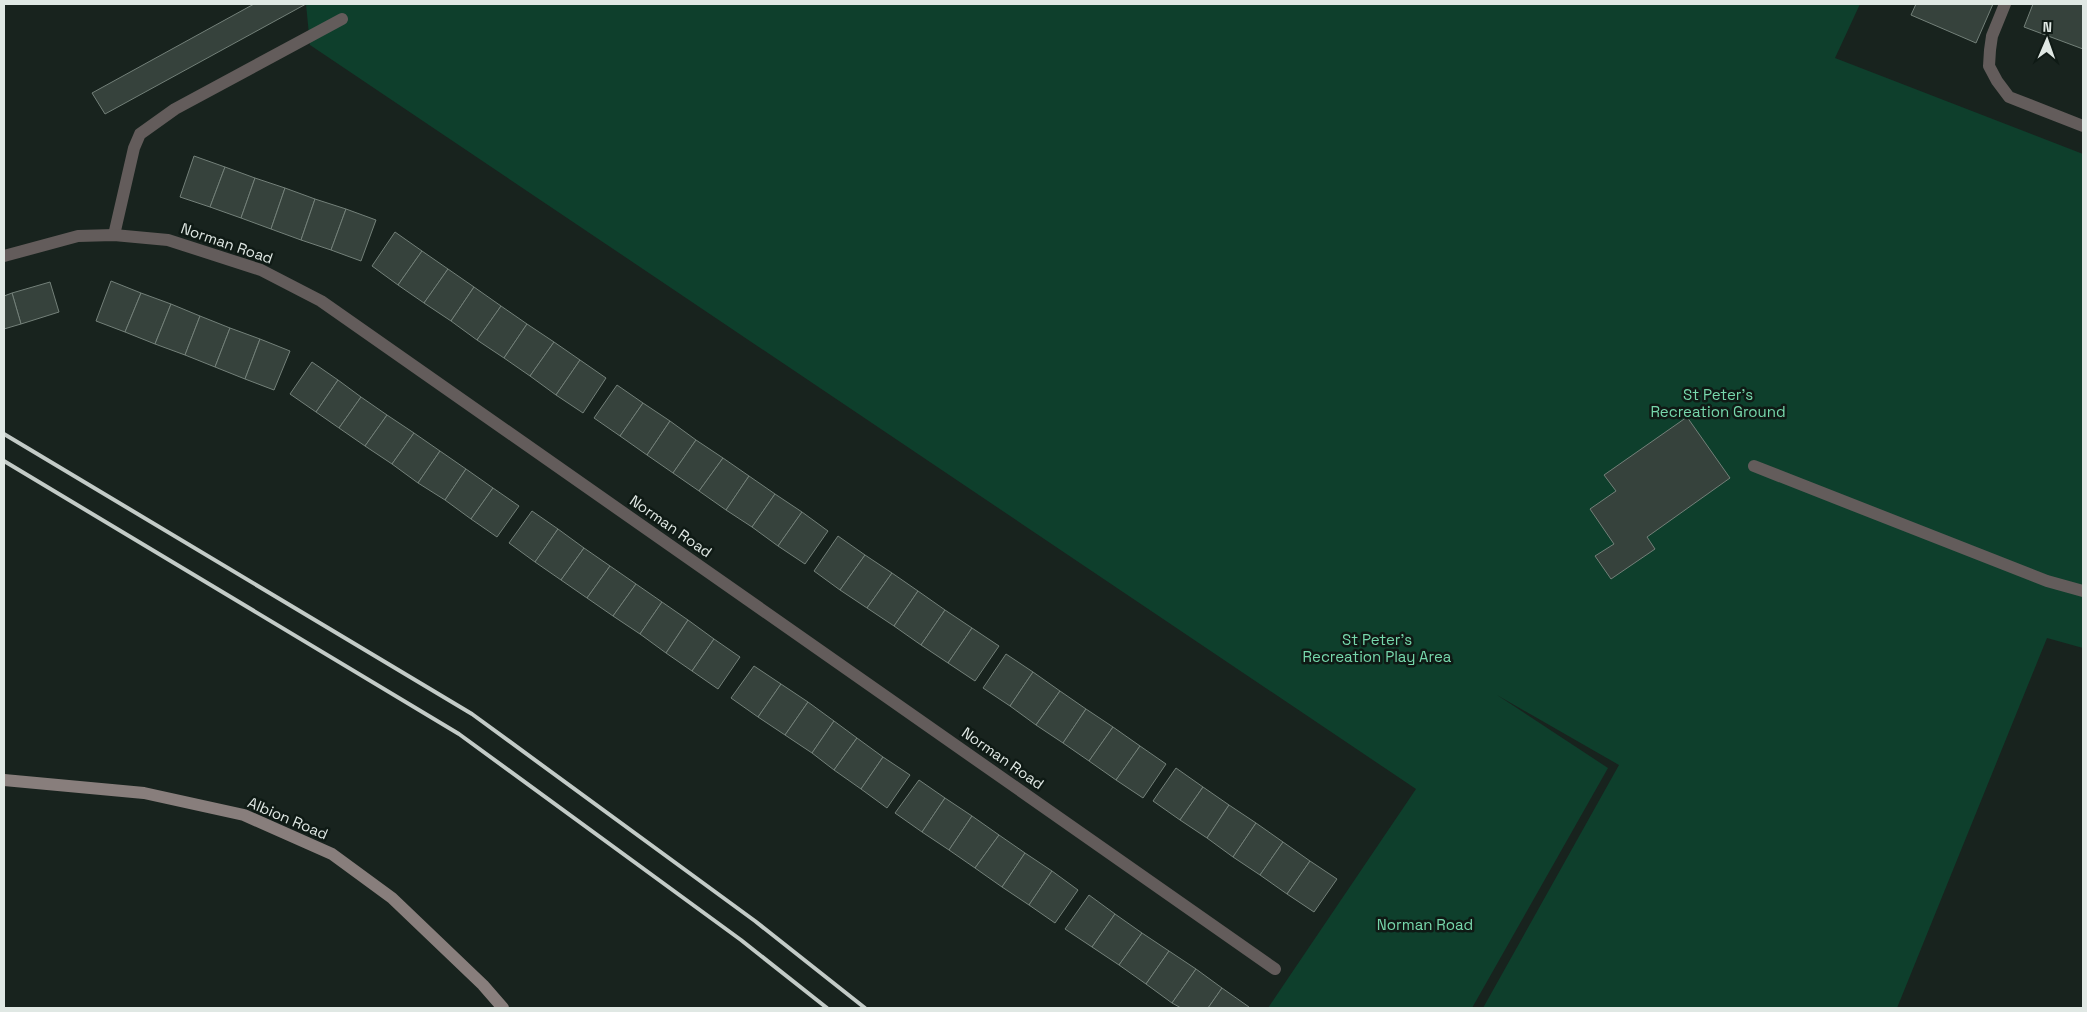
<svg xmlns="http://www.w3.org/2000/svg" width="2087" height="1012" font-family="'Space Grotesk',sans-serif">
  <style>
    .green { fill: #0e3f2c }
    .building { fill: #36423c; stroke: #738079 }
    .lines { fill: none; stroke-linecap: round; stroke-linejoin: round }
    .service { stroke: #635c5b; stroke-width: 12 }
    .minor { stroke: #635c5b; stroke-width: 12 }
    .secondary { stroke: #887e7c; stroke-width: 12 }
    .rail { stroke: #c3cbc7; stroke-width: 4 }
    .labels { text-anchor: middle; dominant-baseline: central; stroke-width: 5; stroke-linejoin: round; paint-order: stroke }
    .street-label { font-size: 15px; fill: #e0e8e4; stroke: #0f1a15 }
    .park-label { font-size: 15px; fill: #77d8ac; stroke: #0f1a15 }
  </style>
  <rect width="100%" height="100%" fill="#18231e"/>
  <path class="green" d="M 306,4 L 1860,4 L 1835,58 L 2083,154 L 2083,648 L 2047,638 L 1897,1008 L 1483,1008 L 1619,765 L 1497,695 L 1608,768 L 1472,1008 L 1268,1008 L 1416,789 L 310,45 Z"/>
  <g class="building">
    <path d="M 254,4 L 306,4 L 105,114 L 92,93 Z"/>
    <path d="M 1916,4 L 1993,4 L 1976,43 L 1911,15 Z"/>
    <path d="M 2033,4 L 2083,4 L 2083,49 L 2024,27 Z"/>
    <path d="M 194,156 L 225,167 L 210,207 L 180,197 Z"/>
    <path d="M 225,167 L 255,178 L 241,218 L 210,207 Z"/>
    <path d="M 255,178 L 285,188 L 271,229 L 241,218 Z"/>
    <path d="M 285,188 L 315,199 L 301,240 L 271,229 Z"/>
    <path d="M 315,199 L 346,209 L 331,250 L 301,240 Z"/>
    <path d="M 346,209 L 376,220 L 361,261 L 331,250 Z"/>
    <path d="M 395,232 L 422,251 L 398,285 L 372,266 Z"/>
    <path d="M 422,251 L 448,269 L 424,303 L 398,285 Z"/>
    <path d="M 448,269 L 474,287 L 451,321 L 424,303 Z"/>
    <path d="M 111,281 L 141,293 L 125,332 L 96,321 Z"/>
    <path d="M 50,282 L 59,312 L 21,324 L 12,293 Z"/>
    <path d="M 474,287 L 501,306 L 477,340 L 451,321 Z"/>
    <path d="M 12,293 L 21,324 L 4,329 L 4,296 Z"/>
    <path d="M 141,293 L 171,304 L 155,344 L 125,332 Z"/>
    <path d="M 171,304 L 200,316 L 185,355 L 155,344 Z"/>
    <path d="M 501,306 L 527,324 L 504,358 L 477,340 Z"/>
    <path d="M 200,316 L 230,328 L 215,367 L 185,355 Z"/>
    <path d="M 527,324 L 554,342 L 530,376 L 504,358 Z"/>
    <path d="M 230,328 L 260,339 L 245,379 L 215,367 Z"/>
    <path d="M 260,339 L 290,351 L 274,390 L 245,379 Z"/>
    <path d="M 554,342 L 580,360 L 556,395 L 530,376 Z"/>
    <path d="M 580,360 L 606,378 L 583,413 L 556,395 Z"/>
    <path d="M 312,362 L 338,380 L 316,412 L 290,394 Z"/>
    <path d="M 338,380 L 361,397 L 339,428 L 316,412 Z"/>
    <path d="M 617,385 L 643,403 L 620,436 L 594,418 Z"/>
    <path d="M 361,397 L 387,415 L 365,446 L 339,428 Z"/>
    <path d="M 643,403 L 670,421 L 647,455 L 620,436 Z"/>
    <path d="M 387,415 L 414,433 L 392,464 L 365,446 Z"/>
    <path d="M 1687,417 L 1730,478 L 1647,537 L 1655,549 L 1611,579 L 1595,556 L 1614,544 L 1590,509 L 1616,491 L 1604,475 Z"/>
    <path d="M 670,421 L 696,440 L 673,473 L 647,455 Z"/>
    <path d="M 414,433 L 440,451 L 418,483 L 392,464 Z"/>
    <path d="M 696,440 L 723,458 L 699,491 L 673,473 Z"/>
    <path d="M 440,451 L 466,469 L 445,500 L 418,483 Z"/>
    <path d="M 723,458 L 749,476 L 726,510 L 699,491 Z"/>
    <path d="M 466,469 L 493,488 L 471,519 L 445,500 Z"/>
    <path d="M 749,476 L 775,494 L 752,527 L 726,510 Z"/>
    <path d="M 493,488 L 519,506 L 497,537 L 471,519 Z"/>
    <path d="M 775,494 L 802,512 L 778,546 L 752,527 Z"/>
    <path d="M 532,511 L 558,529 L 535,562 L 509,543 Z"/>
    <path d="M 802,512 L 828,531 L 805,564 L 778,546 Z"/>
    <path d="M 558,529 L 584,548 L 561,580 L 535,562 Z"/>
    <path d="M 838,536 L 865,555 L 840,590 L 814,571 Z"/>
    <path d="M 584,548 L 610,566 L 587,598 L 561,580 Z"/>
    <path d="M 865,555 L 892,573 L 867,608 L 840,590 Z"/>
    <path d="M 610,566 L 636,584 L 613,616 L 587,598 Z"/>
    <path d="M 892,573 L 918,591 L 894,626 L 867,608 Z"/>
    <path d="M 636,584 L 662,602 L 640,634 L 613,616 Z"/>
    <path d="M 918,591 L 945,610 L 921,645 L 894,626 Z"/>
    <path d="M 662,602 L 688,620 L 666,653 L 640,634 Z"/>
    <path d="M 945,610 L 972,628 L 948,663 L 921,645 Z"/>
    <path d="M 688,620 L 714,639 L 692,671 L 666,653 Z"/>
    <path d="M 972,628 L 999,646 L 975,681 L 948,663 Z"/>
    <path d="M 714,639 L 740,657 L 718,689 L 692,671 Z"/>
    <path d="M 1006,654 L 1033,672 L 1010,706 L 983,688 Z"/>
    <path d="M 754,666 L 781,684 L 758,717 L 731,698 Z"/>
    <path d="M 1033,672 L 1060,691 L 1036,725 L 1010,706 Z"/>
    <path d="M 781,684 L 808,702 L 785,735 L 758,717 Z"/>
    <path d="M 1060,691 L 1086,709 L 1063,743 L 1036,725 Z"/>
    <path d="M 808,702 L 834,721 L 812,753 L 785,735 Z"/>
    <path d="M 1086,709 L 1113,727 L 1089,761 L 1063,743 Z"/>
    <path d="M 834,721 L 857,738 L 834,770 L 812,753 Z"/>
    <path d="M 1113,727 L 1140,746 L 1116,780 L 1089,761 Z"/>
    <path d="M 857,738 L 883,757 L 861,789 L 834,770 Z"/>
    <path d="M 1140,746 L 1166,764 L 1143,798 L 1116,780 Z"/>
    <path d="M 883,757 L 910,775 L 887,808 L 861,789 Z"/>
    <path d="M 1176,768 L 1203,787 L 1180,820 L 1153,801 Z"/>
    <path d="M 919,780 L 945,798 L 922,832 L 895,813 Z"/>
    <path d="M 1203,787 L 1229,805 L 1207,838 L 1180,820 Z"/>
    <path d="M 945,798 L 972,816 L 949,850 L 922,832 Z"/>
    <path d="M 1229,805 L 1256,823 L 1233,857 L 1207,838 Z"/>
    <path d="M 972,816 L 999,835 L 975,868 L 949,850 Z"/>
    <path d="M 1256,823 L 1283,842 L 1260,875 L 1233,857 Z"/>
    <path d="M 999,835 L 1025,853 L 1002,887 L 975,868 Z"/>
    <path d="M 1283,842 L 1310,861 L 1287,894 L 1260,875 Z"/>
    <path d="M 1025,853 L 1052,871 L 1029,905 L 1002,887 Z"/>
    <path d="M 1310,861 L 1337,879 L 1314,912 L 1287,894 Z"/>
    <path d="M 1052,871 L 1078,890 L 1055,923 L 1029,905 Z"/>
    <path d="M 1089,895 L 1115,914 L 1092,947 L 1065,929 Z"/>
    <path d="M 1115,914 L 1142,933 L 1119,965 L 1092,947 Z"/>
    <path d="M 1142,933 L 1169,951 L 1146,984 L 1119,965 Z"/>
    <path d="M 1169,951 L 1196,969 L 1172,1003 L 1146,984 Z"/>
    <path d="M 1196,969 L 1222,988 L 1208,1008 L 1181,1008 L 1172,1003 Z"/>
    <path d="M 1222,988 L 1249,1007 L 1248,1008 L 1208,1008 Z"/>
  </g>
  <g class="lines">
    <g class="service">
      <path d="M 114,235 L 134,148 L 140,134 L 175,109 L 342,19"/>
      <path d="M 1754,466 L 2047,581 L 2083,591"/>
    </g>
    <g class="minor">
      <path d="M 2005,4 L 1992,36 L 1990,50 L 1989,66 L 1997,81 L 2009,97 L 2083,126"/>
      <path d="M 4,256 L 78,236 L 114,235 L 168,240 L 261,270 L 321,301 L 1275,969"/>
    </g>
    <path class="secondary" d="M 4,780 L 144,793 L 244,815 L 332,854 L 392,898 L 483,985 L 503,1008"/>
    <g class="rail">
      <path d="M 4,434 L 472,714 L 755,921 L 865,1008"/>
      <path d="M 4,461 L 459,734 L 741,940 L 827,1008"/>
    </g>
  </g>
  <g class="labels">
    <g class="street-label">
      <text transform="translate(227 243) rotate(19)">Norman Road</text>
      <text transform="translate(671 526) rotate(35)">Norman Road</text>
      <text transform="translate(1003 758) rotate(35)">Norman Road</text>
      <text transform="translate(288 818) rotate(23)">Albion Road</text>
    </g>
    <g class="park-label">
      <text x="1718" y="394">St Peter's<tspan x="1718" dy="17">Recreation Ground</tspan></text>
      <text x="1377" y="639">St Peter's<tspan x="1377" dy="17">Recreation Play Area</tspan></text>
      <text x="1425" y="924">Norman Road</text>
    </g>
  </g>
  <rect width="2087" height="1012" fill="none" stroke="#e0e8e4" stroke-width="10"/>
  <g transform="translate(2047 40) rotate(2)" stroke="#0f1a15" stroke-width="4" paint-order="stroke">
  <path d="M0-4L9 19L0 12L-9 19Z" fill="#e0e8e4"/>
  <text y="-8" font-size="14" font-weight="bold" text-anchor="middle" fill="#e0e8e4">N</text>
  </g>
</svg>
